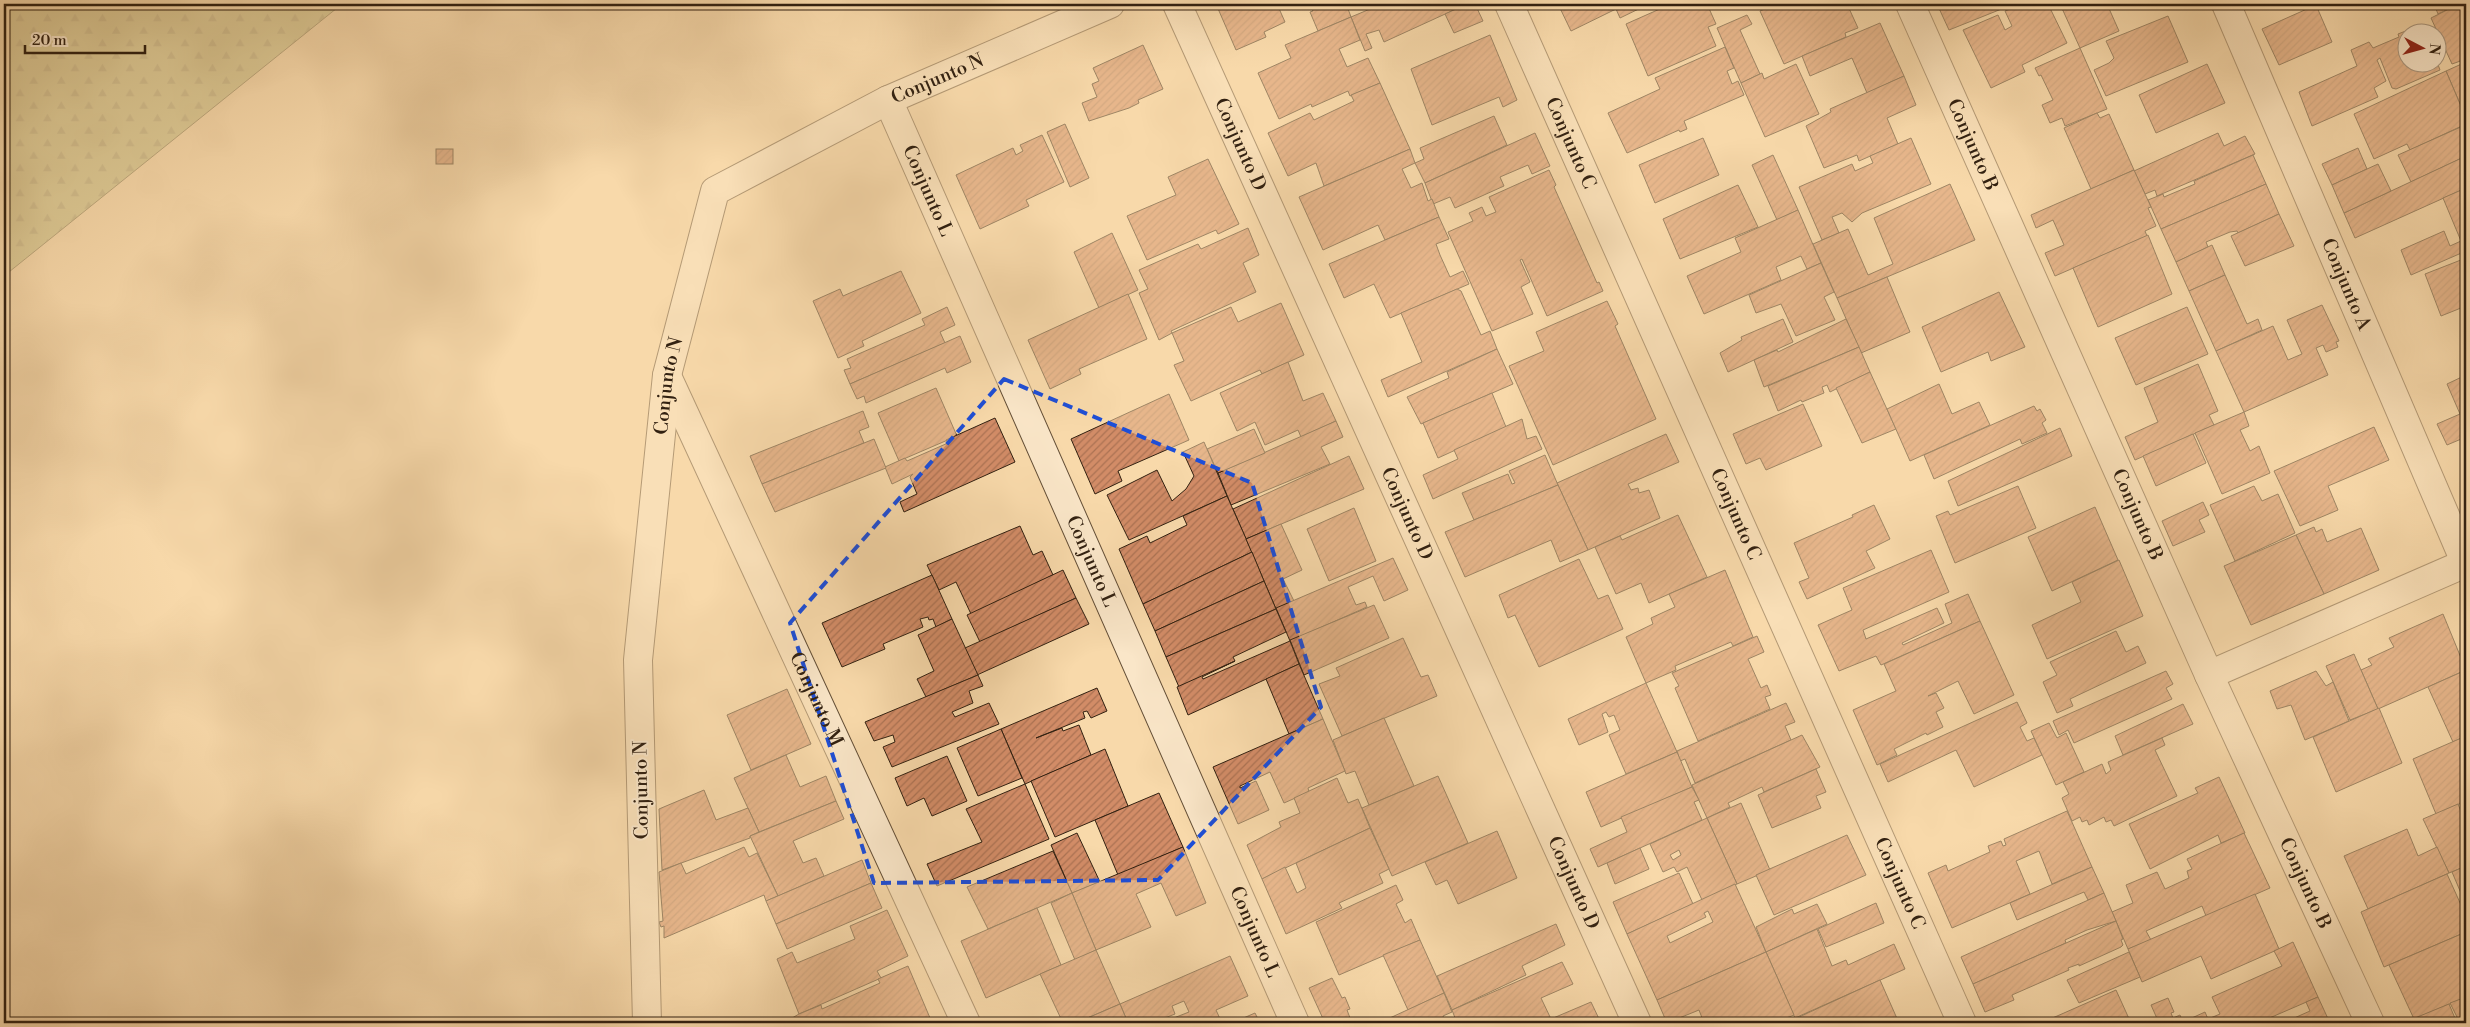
<svg xmlns="http://www.w3.org/2000/svg" width="2470" height="1027" font-family="'Libre Bodoni',serif">
  <style>
    .forest { fill: url(#forest-firs); stroke: #7a704a }
    .building { fill: url(#building-hatch); stroke: #322111; fill-rule: evenodd }
    .lines { fill: none; stroke-linecap: round; stroke-linejoin: round }
    .street-casing { stroke: #644f37; stroke-width: 30 }
    .street { stroke: #fae6c8; stroke-width: 28 }
    .marked { fill: none; stroke: #1d4ed8; stroke-width: 4; stroke-dasharray: 10 6; stroke-linejoin: round }
    .labels { text-anchor: middle; dominant-baseline: central; stroke-width: 4; stroke-linejoin: round; paint-order: stroke }
    .street-label { font-size: 19px; fill: #322111; stroke: #fae6c8 }
  </style>
  <defs>
    <pattern id="forest-firs" width="22" height="20" patternUnits="userSpaceOnUse" patternTransform="scale(1.25)"><rect width="22" height="20" fill="#c3be84"/><path d="M5 1l3.5 6h-7zM16 11l3.5 6h-7z" fill="#a8a371"/></pattern>
    <pattern id="building-hatch" width="6" height="6" patternUnits="userSpaceOnUse" patternTransform="scale(1.25)"><rect width="6" height="6" fill="#d28c67"/><path d="M-1 1l2-2M0 6l6-6M5 7l2-2" fill="none" stroke="#ab7253"/></pattern>
  </defs>
  <rect width="100%" height="100%" fill="#f8d9aa"/>
  <filter id="stains"><feTurbulence type="fractalNoise" baseFrequency=".004" numOctaves="4"/><feColorMatrix values="0 0 0 0 .2 0 0 0 0 .09 0 0 0 0 .02 0 0 0 .5 -.17"/></filter>
  <radialGradient id="worn" r=".72"><stop offset=".6" stop-color="#630" stop-opacity="0"/><stop offset="1" stop-color="#630" stop-opacity=".3"/></radialGradient>
  <path class="forest" d="M 4,4 L 342,4 L 4,276 Z"/>
  <g class="building">
    <path d="M 1216,4 L 1277,4 L 1285,22 L 1264,32 L 1266,37 L 1236,50 Z"/>
    <path d="M 1310,4 L 1353,4 L 1347,6 L 1351,17 L 1318,31 L 1310,12 L 1313,11 Z"/>
    <path d="M 1382,4 L 1467,4 L 1384,42 L 1379,30 L 1366,34 L 1372,48 L 1365,51 L 1351,17 Z"/>
    <path d="M 1467,4 L 1475,4 L 1483,21 L 1454,33 L 1445,14 Z"/>
    <path d="M 1558,4 L 1649,4 L 1620,18 L 1616,9 L 1571,31 Z"/>
    <path d="M 1671,4 L 1707,4 L 1716,24 L 1708,27 L 1716,46 L 1648,76 L 1626,24 Z"/>
    <path d="M 1777,4 L 1847,4 L 1858,28 L 1845,33 L 1846,37 L 1784,64 L 1760,11 Z"/>
    <path d="M 1937,4 L 2014,4 L 1949,30 Z"/>
    <path d="M 2023,4 L 2048,4 L 2067,43 L 2022,65 L 2025,72 L 1991,88 L 1963,30 L 1998,15 L 2005,30 L 2012,26 L 2005,11 Z"/>
    <path d="M 2060,4 L 2107,4 L 2119,31 L 2080,48 Z"/>
    <path d="M 2434,4 L 2459,4 L 2438,14 Z"/>
    <path d="M 2459,4 L 2466,4 L 2466,59 L 2452,64 L 2431,18 Z"/>
    <path d="M 2316,5 L 2332,42 L 2279,65 L 2262,29 Z"/>
    <path d="M 1747,15 L 1752,24 L 1740,30 L 1760,74 L 1741,83 L 1717,28 Z"/>
    <path d="M 2168,16 L 2188,62 L 2106,96 L 2094,70 L 2109,63 L 2114,58 L 2106,41 Z"/>
    <path d="M 1351,17 L 1360,40 L 1339,49 L 1347,67 L 1368,58 L 1380,83 L 1350,96 L 1348,91 L 1312,107 L 1311,104 L 1279,119 L 1258,73 L 1291,58 L 1285,45 Z"/>
    <path d="M 1880,23 L 1904,76 L 1867,93 L 1852,58 L 1810,76 L 1802,56 Z"/>
    <path d="M 2421,25 L 2424,32 L 2408,32 L 2408,62 L 2437,62 L 2440,70 L 2396,89 L 2392,88 L 2380,58 L 2377,60 L 2386,81 L 2374,88 L 2378,97 L 2312,126 L 2299,92 L 2357,66 L 2351,50 L 2369,42 L 2373,48 L 2399,37 L 2398,34 Z"/>
    <path d="M 1490,35 L 1517,100 L 1503,107 L 1499,97 L 1432,125 L 1411,69 Z"/>
    <path d="M 1143,45 L 1163,89 L 1138,100 L 1139,103 L 1129,108 L 1089,121 L 1082,103 L 1097,97 L 1092,84 L 1099,81 L 1093,68 Z"/>
    <path d="M 1725,47 L 1734,68 L 1727,71 L 1732,84 L 1738,81 L 1744,95 L 1684,121 L 1687,129 L 1680,132 L 1679,130 L 1627,153 L 1608,113 L 1660,89 L 1655,78 Z"/>
    <path d="M 2080,48 L 2107,109 L 2065,126 L 2062,118 L 2050,123 L 2042,105 L 2053,100 L 2041,75 L 2039,76 L 2035,68 Z"/>
    <path d="M 2466,62 L 2466,118 L 2446,71 Z"/>
    <path d="M 1796,64 L 1819,114 L 1765,137 L 1741,83 L 1762,73 L 1764,79 Z"/>
    <path d="M 2207,64 L 2225,103 L 2156,133 L 2139,95 Z"/>
    <path d="M 2446,71 L 2466,118 L 2466,124 L 2410,150 L 2407,144 L 2374,159 L 2354,114 Z"/>
    <path d="M 1904,76 L 1916,105 L 1887,118 L 1898,144 L 1859,161 L 1857,155 L 1824,168 L 1806,126 L 1831,112 L 1830,109 Z"/>
    <path d="M 1380,83 L 1410,149 L 1324,186 L 1316,163 L 1288,176 L 1268,133 L 1310,113 L 1314,120 L 1354,101 L 1351,95 Z"/>
    <path d="M 2097,113 L 2100,118 L 2109,114 L 2134,170 L 2091,189 L 2064,128 Z"/>
    <path d="M 1494,116 L 1507,145 L 1425,183 L 1415,163 L 1424,159 L 1420,148 Z"/>
    <path d="M 1065,124 L 1089,178 L 1070,187 L 1047,132 Z"/>
    <path d="M 2463,126 L 2466,132 L 2466,156 L 2411,182 L 2398,155 Z"/>
    <path d="M 1535,133 L 1550,166 L 1532,174 L 1528,165 L 1500,177 L 1504,186 L 1455,208 L 1450,197 L 1433,204 L 1425,183 Z"/>
    <path d="M 2218,133 L 2224,146 L 2245,136 L 2255,154 L 2157,196 L 2155,190 L 2145,194 L 2134,171 Z"/>
    <path d="M 1042,135 L 1064,182 L 1026,200 L 1029,206 L 980,229 L 956,175 L 1013,148 L 1016,155 L 1023,151 L 1020,145 Z"/>
    <path d="M 1703,138 L 1719,175 L 1655,203 L 1639,165 Z"/>
    <path d="M 1911,138 L 1931,184 L 1862,213 L 1852,222 L 1842,213 L 1832,217 L 1839,233 L 1822,240 L 1799,187 L 1852,164 L 1855,171 L 1873,163 L 1870,156 Z"/>
    <path d="M 2358,148 L 2367,169 L 2332,185 L 2322,164 Z"/>
    <rect x="436" y="149" width="17" height="15"/>
    <path d="M 1410,149 L 1415,163 L 1402,169 L 1411,188 L 1422,183 L 1428,201 L 1432,199 L 1439,217 L 1385,240 L 1378,225 L 1323,250 L 1299,197 Z"/>
    <path d="M 1773,155 L 1798,210 L 1777,220 L 1752,165 Z"/>
    <path d="M 2253,155 L 2266,184 L 2161,229 L 2148,200 L 2163,194 L 2164,197 L 2195,184 L 2194,181 Z"/>
    <path d="M 2466,156 L 2466,188 L 2355,238 L 2344,213 Z"/>
    <path d="M 1208,159 L 1239,224 L 1218,234 L 1216,230 L 1147,260 L 1127,216 L 1176,195 L 1168,177 Z"/>
    <path d="M 2378,164 L 2391,191 L 2344,213 L 2332,185 Z"/>
    <path d="M 1549,170 L 1556,185 L 1554,187 L 1597,283 L 1599,282 L 1603,291 L 1547,316 L 1522,259 L 1520,260 L 1530,282 L 1521,287 L 1533,314 L 1492,331 L 1448,232 L 1473,221 L 1469,213 L 1482,207 L 1486,216 L 1496,212 L 1489,197 Z"/>
    <path d="M 2134,170 L 2151,207 L 2148,208 L 2156,226 L 2145,231 L 2147,236 L 2055,276 L 2045,253 L 2064,245 L 2053,220 L 2036,228 L 2031,215 Z"/>
    <path d="M 1950,184 L 1975,240 L 1837,298 L 1813,244 L 1848,229 L 1868,275 L 1893,264 L 1874,218 Z"/>
    <path d="M 2266,184 L 2279,214 L 2238,233 L 2237,231 L 2230,232 L 2206,242 L 2208,247 L 2176,262 L 2161,229 Z"/>
    <path d="M 1738,185 L 1758,227 L 1680,259 L 1663,219 Z"/>
    <path d="M 2466,188 L 2466,251 L 2411,275 L 2401,250 L 2444,231 L 2450,246 L 2461,241 L 2443,198 Z"/>
    <path d="M 1798,210 L 1821,263 L 1807,269 L 1801,256 L 1776,267 L 1781,280 L 1704,314 L 1687,276 L 1741,252 L 1735,238 Z"/>
    <path d="M 2279,214 L 2294,246 L 2245,266 L 2231,236 Z"/>
    <path d="M 1439,217 L 1449,239 L 1436,244 L 1440,255 L 1450,277 L 1463,271 L 1469,284 L 1390,318 L 1374,284 L 1344,298 L 1329,264 Z"/>
    <path d="M 1248,228 L 1259,255 L 1243,263 L 1256,292 L 1171,331 L 1172,333 L 1159,340 L 1139,293 L 1148,289 L 1139,270 L 1198,244 L 1201,249 Z"/>
    <path d="M 1112,233 L 1138,290 L 1099,308 L 1074,252 Z"/>
    <path d="M 2148,235 L 2172,294 L 2098,327 L 2073,268 Z"/>
    <path d="M 2212,245 L 2225,275 L 2189,291 L 2176,262 Z"/>
    <path d="M 2466,258 L 2466,306 L 2441,316 L 2425,274 Z"/>
    <path d="M 1821,263 L 1834,292 L 1824,297 L 1835,320 L 1796,336 L 1781,304 L 1756,313 L 1749,295 Z"/>
    <path d="M 901,271 L 921,313 L 862,341 L 864,346 L 838,358 L 813,301 L 840,289 L 843,296 Z"/>
    <path d="M 2225,275 L 2247,324 L 2258,319 L 2262,330 L 2216,351 L 2189,291 Z"/>
    <path d="M 1887,277 L 1910,332 L 1861,353 L 1837,298 Z"/>
    <path d="M 1457,289 L 1461,291 L 1481,335 L 1490,331 L 1497,349 L 1388,397 L 1381,380 L 1422,362 L 1401,313 Z"/>
    <path d="M 1999,292 L 2025,347 L 1991,361 L 1988,352 L 1941,372 L 1922,327 Z"/>
    <path d="M 1128,294 L 1147,339 L 1079,369 L 1081,374 L 1050,389 L 1028,340 Z"/>
    <path d="M 1607,301 L 1618,324 L 1615,326 L 1656,419 L 1553,465 L 1509,366 L 1544,351 L 1536,332 Z"/>
    <path d="M 1281,303 L 1304,355 L 1262,374 L 1260,370 L 1191,401 L 1174,365 L 1184,361 L 1172,333 L 1231,307 L 1238,322 Z"/>
    <path d="M 2322,305 L 2339,341 L 2336,342 L 2338,347 L 2326,352 L 2323,345 L 2316,348 L 2328,375 L 2244,412 L 2216,351 L 2273,326 L 2288,360 L 2302,354 L 2287,320 Z"/>
    <path d="M 947,307 L 955,325 L 940,332 L 945,343 L 850,384 L 844,370 L 851,368 L 847,359 L 925,325 L 922,319 Z"/>
    <path d="M 2187,307 L 2208,354 L 2136,385 L 2115,338 Z"/>
    <path d="M 1783,319 L 1793,342 L 1728,372 L 1720,353 L 1742,340 L 1741,337 Z"/>
    <path d="M 1846,319 L 1859,347 L 1764,387 L 1754,360 L 1777,350 L 1778,352 Z"/>
    <path d="M 960,336 L 971,362 L 947,373 L 945,368 L 866,403 L 864,396 L 857,399 L 850,384 Z"/>
    <path d="M 1859,347 L 1870,372 L 1830,392 L 1827,385 L 1822,387 L 1824,393 L 1802,402 L 1801,400 L 1778,411 L 1768,386 Z"/>
    <path d="M 1497,349 L 1513,384 L 1421,424 L 1407,397 L 1449,378 L 1447,372 Z"/>
    <path d="M 1288,362 L 1303,401 L 1323,393 L 1336,421 L 1301,437 L 1298,430 L 1265,445 L 1255,422 L 1237,431 L 1220,393 Z"/>
    <path d="M 2198,364 L 2218,411 L 2209,415 L 2214,425 L 2135,460 L 2125,437 L 2158,422 L 2144,388 Z"/>
    <path d="M 1870,372 L 1896,429 L 1862,443 L 1836,388 Z"/>
    <path d="M 2466,375 L 2466,437 L 2447,445 L 2437,424 L 2460,414 L 2447,384 Z"/>
    <path d="M 1939,384 L 1952,414 L 1979,402 L 1990,425 L 1910,461 L 1887,409 Z"/>
    <path d="M 936,388 L 957,436 L 899,461 L 878,413 Z"/>
    <path d="M 1492,393 L 1506,427 L 1438,458 L 1423,423 Z"/>
    <path d="M 1169,394 L 1189,440 L 1118,471 L 1122,481 L 1095,494 L 1071,439 Z"/>
    <path d="M 1803,404 L 1822,446 L 1766,470 L 1760,458 L 1746,464 L 1733,434 Z"/>
    <path d="M 2034,406 L 2037,411 L 2040,409 L 2046,420 L 2042,423 L 2047,433 L 2022,444 L 2020,439 L 1934,479 L 1924,455 Z"/>
    <path d="M 863,411 L 869,427 L 859,431 L 864,443 L 762,484 L 750,456 Z"/>
    <path d="M 2244,412 L 2249,426 L 2240,430 L 2250,451 L 2259,446 L 2270,473 L 2222,494 L 2195,433 Z"/>
    <path d="M 995,418 L 1015,462 L 904,512 L 900,502 L 917,494 L 910,477 L 913,474 L 892,484 L 885,467 L 905,458 L 907,461 L 948,443 L 946,440 Z"/>
    <path d="M 1522,419 L 1527,439 L 1536,436 L 1542,449 L 1433,499 L 1423,475 L 1458,459 L 1454,450 Z"/>
    <path d="M 1336,421 L 1343,437 L 1321,447 L 1330,464 L 1231,505 L 1218,473 Z"/>
    <path d="M 2374,427 L 2389,460 L 2328,486 L 2338,510 L 2300,526 L 2274,471 Z"/>
    <path d="M 2060,428 L 2072,456 L 1958,506 L 1948,481 Z"/>
    <path d="M 1254,429 L 1265,453 L 1218,473 L 1207,449 Z"/>
    <path d="M 1666,434 L 1679,462 L 1628,484 L 1631,490 L 1638,488 L 1639,493 L 1649,490 L 1660,518 L 1588,550 L 1557,483 Z"/>
    <path d="M 2193,434 L 2206,463 L 2156,486 L 2143,456 Z"/>
    <path d="M 874,439 L 886,468 L 775,512 L 762,484 Z"/>
    <path d="M 1204,442 L 1227,496 L 1129,540 L 1107,495 L 1157,470 L 1172,501 L 1186,489 L 1194,476 L 1183,452 Z"/>
    <path d="M 1545,455 L 1558,485 L 1474,520 L 1462,493 L 1508,474 L 1512,484 L 1515,483 L 1509,471 Z"/>
    <path d="M 1349,456 L 1364,489 L 1246,539 L 1233,509 Z"/>
    <path d="M 1558,485 L 1588,550 L 1560,562 L 1551,540 L 1465,577 L 1445,532 Z"/>
    <path d="M 2018,486 L 2036,528 L 1955,563 L 1936,516 L 1948,511 L 1950,515 Z"/>
    <path d="M 2254,486 L 2262,501 L 2278,494 L 2295,533 L 2235,561 L 2210,505 Z"/>
    <path d="M 1227,496 L 1252,552 L 1143,604 L 1119,549 L 1147,536 L 1150,543 L 1187,525 L 1183,516 Z"/>
    <path d="M 2203,502 L 2209,515 L 2199,520 L 2205,532 L 2173,546 L 2162,521 Z"/>
    <path d="M 1874,505 L 1890,539 L 1866,551 L 1875,568 L 1807,599 L 1799,582 L 1809,578 L 1794,543 L 1853,517 L 1852,515 Z"/>
    <path d="M 2095,507 L 2118,560 L 2052,591 L 2028,537 Z"/>
    <path d="M 1354,508 L 1376,561 L 1329,581 L 1307,529 Z"/>
    <path d="M 1678,515 L 1707,577 L 1649,603 L 1641,583 L 1616,594 L 1595,547 L 1620,536 L 1622,540 Z"/>
    <path d="M 1281,524 L 1302,570 L 1283,579 L 1294,601 L 1276,609 L 1246,539 Z"/>
    <path d="M 1020,526 L 1033,555 L 1042,551 L 1053,575 L 971,614 L 956,582 L 939,590 L 927,565 Z"/>
    <path d="M 2314,527 L 2316,532 L 2322,529 L 2327,542 L 2361,528 L 2379,570 L 2324,594 L 2296,535 Z"/>
    <path d="M 2296,535 L 2324,594 L 2251,625 L 2224,566 Z"/>
    <path d="M 1931,550 L 1949,592 L 1863,630 L 1866,639 L 1937,608 L 1944,623 L 1902,643 L 1903,645 L 1952,623 L 1945,604 L 1968,594 L 1980,621 L 1881,665 L 1876,656 L 1839,671 L 1818,625 L 1852,610 L 1843,588 Z"/>
    <path d="M 1252,552 L 1264,581 L 1155,631 L 1143,604 Z"/>
    <path d="M 1393,558 L 1408,590 L 1384,601 L 1373,576 L 1348,587 L 1356,605 L 1365,602 L 1367,607 L 1290,641 L 1276,608 Z"/>
    <path d="M 1579,559 L 1598,599 L 1608,595 L 1623,629 L 1539,667 L 1515,615 L 1508,618 L 1499,595 Z"/>
    <path d="M 2119,560 L 2143,616 L 2047,659 L 2032,625 L 2081,602 L 2072,582 Z"/>
    <path d="M 1063,570 L 1076,598 L 980,642 L 967,615 Z"/>
    <path d="M 1725,570 L 1753,637 L 1733,646 L 1731,642 L 1675,666 L 1676,670 L 1646,683 L 1626,637 L 1653,624 L 1651,618 L 1675,607 L 1669,594 Z"/>
    <path d="M 932,575 L 952,619 L 936,627 L 933,619 L 929,620 L 928,617 L 920,619 L 923,627 L 883,644 L 885,649 L 842,667 L 822,623 Z"/>
    <path d="M 1264,581 L 1276,609 L 1166,657 L 1155,631 Z"/>
    <path d="M 1076,598 L 1089,624 L 977,675 L 965,648 Z"/>
    <path d="M 1374,605 L 1389,638 L 1304,675 L 1290,640 Z"/>
    <path d="M 1276,609 L 1286,632 L 1233,657 L 1235,661 L 1179,687 L 1166,657 Z"/>
    <path d="M 2443,614 L 2466,670 L 2378,709 L 2361,670 L 2372,665 L 2368,659 L 2394,647 L 2389,638 Z"/>
    <path d="M 952,619 L 978,675 L 926,697 L 917,679 L 934,671 L 918,635 Z"/>
    <path d="M 1980,621 L 2014,695 L 1974,714 L 1958,681 L 1928,696 L 1936,693 L 1944,708 L 1936,712 L 1943,727 L 1927,735 L 1926,733 L 1894,749 L 1897,755 L 1877,765 L 1853,710 L 1896,691 L 1884,664 Z"/>
    <path d="M 2116,631 L 2126,652 L 2138,646 L 2146,663 L 2070,699 L 2073,706 L 2057,713 L 2043,682 L 2057,675 L 2050,662 Z"/>
    <path d="M 1757,636 L 1764,652 L 1748,659 L 1761,688 L 1767,685 L 1771,695 L 1765,697 L 1770,709 L 1698,741 L 1675,688 L 1679,686 L 1672,673 Z"/>
    <path d="M 1403,638 L 1421,677 L 1428,675 L 1437,696 L 1342,736 L 1319,684 L 1340,676 L 1336,668 Z"/>
    <path d="M 1290,641 L 1299,664 L 1188,715 L 1177,687 L 1235,661 L 1202,677 L 1203,679 Z"/>
    <path d="M 2354,654 L 2378,709 L 2350,720 L 2326,666 Z"/>
    <path d="M 1299,664 L 1323,719 L 1289,734 L 1266,679 Z"/>
    <path d="M 2466,670 L 2466,736 L 2453,742 L 2428,687 Z"/>
    <path d="M 2166,671 L 2173,684 L 2166,688 L 2172,699 L 2074,743 L 2068,730 L 2059,735 L 2053,721 Z"/>
    <path d="M 2316,671 L 2326,686 L 2333,682 L 2349,721 L 2305,740 L 2291,705 L 2277,709 L 2270,691 Z"/>
    <path d="M 978,675 L 983,686 L 969,691 L 973,703 L 952,712 L 955,717 L 989,703 L 999,724 L 892,767 L 883,747 L 895,742 L 893,735 L 874,741 L 865,722 Z"/>
    <path d="M 1646,683 L 1677,752 L 1626,774 L 1609,735 L 1620,730 L 1614,715 L 1609,717 L 1606,712 L 1602,714 L 1608,732 L 1579,745 L 1568,719 Z"/>
    <path d="M 1097,688 L 1107,711 L 1091,718 L 1087,711 L 1083,712 L 1085,718 L 1036,738 L 1062,728 L 1063,731 L 1079,725 L 1091,755 L 1025,784 L 1001,729 Z"/>
    <path d="M 787,689 L 811,744 L 751,770 L 727,715 Z"/>
    <path d="M 2017,702 L 2027,723 L 2020,727 L 2027,741 L 2034,738 L 2042,755 L 1974,787 L 1956,750 L 1888,782 L 1880,764 Z"/>
    <path d="M 1786,703 L 1795,722 L 1785,726 L 1791,740 L 1695,783 L 1685,759 L 1680,761 L 1677,751 Z"/>
    <path d="M 2183,704 L 2193,724 L 2123,755 L 2115,736 Z"/>
    <path d="M 2379,708 L 2402,763 L 2336,792 L 2313,737 Z"/>
    <path d="M 1384,718 L 1414,786 L 1369,805 L 1355,771 L 1346,774 L 1333,740 Z"/>
    <path d="M 1323,719 L 1345,771 L 1308,788 L 1309,792 L 1284,803 L 1270,772 L 1240,786 L 1240,788 L 1256,781 L 1269,810 L 1238,824 L 1213,767 Z"/>
    <path d="M 2049,723 L 2057,738 L 2066,733 L 2084,772 L 2056,785 L 2031,731 Z"/>
    <path d="M 1001,729 L 1022,778 L 978,796 L 957,748 Z"/>
    <path d="M 1802,735 L 1820,767 L 1764,792 L 1762,787 L 1728,803 L 1730,807 L 1707,818 L 1692,785 Z"/>
    <path d="M 2466,736 L 2466,801 L 2436,814 L 2413,759 Z"/>
    <path d="M 2162,738 L 2165,745 L 2155,750 L 2177,796 L 2114,826 L 2111,820 L 2106,822 L 2104,817 L 2089,825 L 2087,820 L 2082,822 L 2080,817 L 2072,821 L 2062,798 L 2069,794 L 2063,782 L 2102,764 L 2106,774 L 2111,770 L 2108,762 Z"/>
    <path d="M 1105,749 L 1128,806 L 1055,837 L 1031,781 Z"/>
    <path d="M 1677,752 L 1692,787 L 1601,827 L 1586,792 Z"/>
    <path d="M 786,755 L 800,787 L 826,776 L 836,801 L 759,832 L 734,778 Z"/>
    <path d="M 947,756 L 967,801 L 932,816 L 924,798 L 907,806 L 895,778 Z"/>
    <path d="M 1816,769 L 1826,792 L 1816,796 L 1821,808 L 1772,828 L 1758,795 Z"/>
    <path d="M 1438,776 L 1468,843 L 1392,876 L 1362,808 Z"/>
    <path d="M 2219,777 L 2245,833 L 2221,843 L 2218,835 L 2150,869 L 2129,824 L 2198,793 L 2195,788 Z"/>
    <path d="M 1337,778 L 1348,803 L 1358,799 L 1370,828 L 1262,879 L 1247,845 L 1281,827 L 1279,822 L 1300,813 L 1294,798 Z"/>
    <path d="M 1025,784 L 1049,839 L 937,886 L 927,864 L 982,842 L 966,809 Z"/>
    <path d="M 1692,787 L 1699,800 L 1694,802 L 1702,820 L 1598,867 L 1590,849 L 1627,832 L 1621,817 Z"/>
    <path d="M 704,790 L 716,820 L 748,808 L 759,832 L 750,836 L 750,838 L 662,870 L 659,809 Z"/>
    <path d="M 1159,793 L 1183,847 L 1118,875 L 1095,820 Z"/>
    <path d="M 836,801 L 844,819 L 793,841 L 803,863 L 816,858 L 824,876 L 778,896 L 750,836 Z"/>
    <path d="M 1741,803 L 1770,870 L 1737,884 L 1707,818 Z"/>
    <path d="M 2458,804 L 2466,824 L 2466,866 L 2449,873 L 2423,819 Z"/>
    <path d="M 2067,811 L 2092,867 L 2052,884 L 2039,851 L 2016,861 L 2030,894 L 1952,928 L 1928,873 L 1946,865 L 1948,871 L 1990,852 L 1988,846 L 2001,841 L 2003,846 L 2006,845 L 2004,839 Z"/>
    <path d="M 1707,818 L 1737,884 L 1702,900 L 1687,867 L 1677,872 L 1674,867 L 1663,872 L 1650,844 ZM 1679,850 L 1681,855 L 1673,860 L 1670,855 Z"/>
    <path d="M 1370,828 L 1389,869 L 1379,874 L 1383,883 L 1339,903 L 1342,908 L 1286,934 L 1262,879 L 1285,867 L 1297,893 L 1306,888 L 1296,863 Z"/>
    <path d="M 2407,829 L 2418,856 L 2437,847 L 2449,873 L 2368,909 L 2344,856 Z"/>
    <path d="M 1497,831 L 1517,878 L 1458,904 L 1447,880 L 1436,885 L 1425,862 Z"/>
    <path d="M 1077,833 L 1100,882 L 1072,893 L 1051,845 Z"/>
    <path d="M 2244,833 L 2270,888 L 2206,916 L 2202,906 L 2146,931 L 2151,940 L 2128,949 L 2112,912 L 2133,903 L 2126,885 L 2157,872 L 2165,889 L 2189,878 L 2187,871 L 2192,869 L 2187,859 Z"/>
    <path d="M 1847,835 L 1866,875 L 1774,915 L 1756,875 Z"/>
    <path d="M 744,847 L 749,857 L 757,853 L 778,896 L 766,901 L 764,895 L 664,938 L 664,926 L 661,927 L 659,922 L 663,921 L 659,872 L 681,863 L 686,874 Z"/>
    <path d="M 1183,847 L 1206,903 L 1176,916 L 1161,883 L 1136,894 L 1151,927 L 1096,950 L 1072,893 Z"/>
    <path d="M 1640,848 L 1649,869 L 1615,884 L 1607,863 Z"/>
    <path d="M 1053,851 L 1072,893 L 988,929 L 967,887 Z"/>
    <path d="M 862,860 L 871,883 L 776,924 L 766,901 Z"/>
    <path d="M 2466,866 L 2466,905 L 2452,872 Z"/>
    <path d="M 2092,867 L 2104,893 L 2088,900 L 2084,892 L 2017,920 L 2010,903 Z"/>
    <path d="M 1679,873 L 1693,904 L 1627,934 L 1613,902 Z"/>
    <path d="M 2447,874 L 2466,916 L 2466,932 L 2384,967 L 2361,912 Z"/>
    <path d="M 871,883 L 882,908 L 787,949 L 776,924 Z"/>
    <path d="M 1735,884 L 1766,952 L 1657,1000 L 1627,934 ZM 1708,911 L 1713,922 L 1670,943 L 1667,936 L 1706,917 L 1704,913 Z"/>
    <path d="M 1396,885 L 1403,900 L 1396,904 L 1405,923 L 1411,919 L 1420,940 L 1339,975 L 1316,922 Z"/>
    <path d="M 1072,893 L 1096,950 L 1075,960 L 1051,903 Z"/>
    <path d="M 2104,893 L 2116,921 L 2087,930 L 2065,940 L 2066,943 L 1973,984 L 1961,957 Z"/>
    <path d="M 2255,894 L 2279,949 L 2211,979 L 2201,956 L 2142,982 L 2128,949 Z"/>
    <path d="M 1876,903 L 1884,923 L 1826,947 L 1818,929 Z"/>
    <path d="M 1817,904 L 1827,924 L 1766,952 L 1756,927 L 1792,909 L 1794,914 Z"/>
    <path d="M 1037,908 L 1061,965 L 986,998 L 961,941 Z"/>
    <path d="M 887,910 L 908,956 L 877,971 L 881,978 L 799,1014 L 777,959 L 792,952 L 797,963 L 855,939 L 850,926 Z"/>
    <path d="M 2116,921 L 2123,939 L 2121,940 L 2123,945 L 2121,947 L 2079,966 L 2079,964 L 2068,968 L 2069,970 L 2012,995 L 2014,1000 L 1985,1012 L 1973,984 Z"/>
    <path d="M 1556,924 L 1565,945 L 1522,966 L 1526,975 L 1452,1010 L 1437,976 Z"/>
    <path d="M 1817,929 L 1832,966 L 1846,960 L 1848,965 L 1894,944 L 1905,969 L 1795,1018 L 1766,952 Z"/>
    <path d="M 2466,932 L 2466,997 L 2414,1019 L 2389,965 Z"/>
    <path d="M 1420,940 L 1444,993 L 1408,1010 L 1383,955 Z"/>
    <path d="M 2293,942 L 2318,997 L 2258,1023 L 2159,1023 L 2151,1005 L 2168,998 L 2174,1012 L 2171,1013 L 2173,1018 L 2180,1015 L 2183,1022 L 2205,1012 L 2208,1019 L 2220,1014 L 2212,997 L 2282,966 L 2274,951 Z"/>
    <path d="M 1096,950 L 1120,1004 L 1076,1023 L 1063,1023 L 1040,974 Z"/>
    <path d="M 1766,952 L 1794,1015 L 1774,1023 L 1704,1023 L 1699,1010 L 1667,1023 L 1657,1000 Z"/>
    <path d="M 2129,952 L 2140,977 L 2079,1003 L 2067,980 Z"/>
    <path d="M 1230,956 L 1248,996 L 1216,1010 L 1222,1023 L 1161,1023 L 1189,1012 L 1184,1001 L 1172,1006 L 1175,1014 L 1152,1023 L 1147,1023 L 1145,1018 L 1128,1023 L 1120,1004 Z"/>
    <path d="M 1562,962 L 1573,984 L 1541,998 L 1551,1019 L 1591,1002 L 1601,1023 L 1457,1023 L 1452,1010 Z"/>
    <path d="M 908,966 L 930,1018 L 920,1023 L 788,1023 L 787,1021 L 799,1014 L 821,1005 L 822,1009 L 880,983 L 878,979 Z"/>
    <path d="M 1332,978 L 1342,998 L 1345,997 L 1350,1009 L 1347,1010 L 1350,1018 L 1338,1023 L 1325,1023 L 1309,988 Z"/>
    <path d="M 1880,980 L 1899,1023 L 1801,1023 L 1799,1017 Z"/>
    <path d="M 2116,990 L 2131,1023 L 2041,1023 L 2064,1013 Z"/>
    <path d="M 1444,993 L 1452,1012 L 1443,1016 L 1446,1023 L 1379,1023 Z"/>
    <path d="M 2318,997 L 2330,1023 L 2283,1023 L 2310,1011 L 2306,1002 Z"/>
    <path d="M 2466,997 L 2466,1023 L 2460,1023 L 2450,1003 Z"/>
    <path d="M 1120,1004 L 1128,1023 L 1076,1023 Z"/>
    <path d="M 2449,1004 L 2457,1023 L 2418,1023 L 2415,1018 Z"/>
    <path d="M 1255,1013 L 1260,1023 L 1232,1023 Z"/>
  </g>
  <g class="lines">
    <defs>
      <g id="street">
        <path id="s1" d="M 1177,4 L 1637,1023"/>
        <path id="s2" d="M 1509,4 L 1962,1023"/>
        <path id="s3" d="M 1910,4 L 2209,675 L 2370,1023"/>
        <path id="s4" d="M 2226,4 L 2466,564"/>
        <path id="s5" d="M 888,100 L 1295,1023"/>
        <path id="s6" d="M 667,376 L 966,1023"/>
        <path d="M 2209,675 L 2466,563"/>
        <path id="s7" d="M 647,1023 L 638,660 L 667,375 L 715,191 L 888,100 L 1110,4"/>
      </g>
    </defs>
    <use href="#street" class="street-casing"/>
    <use href="#street" class="street"/>
  </g>
  <path d="M0 0H2470V1027H0ZM 1004,379 L 1252,483 L 1321,707 L 1158,880 L 874,883 L 790,623 Z" fill="#f8d9aa" fill-opacity=".55" fill-rule="evenodd"/>
  <path class="marked" d="M 1004,379 L 1252,483 L 1321,707 L 1158,880 L 874,883 L 790,623 Z"/>
  <g class="labels">
    <g class="street-label">
      <text stroke="none"><textPath href="#s7" startOffset="1089">Conjunto N</textPath></text>
      <text stroke="none"><textPath href="#s2" startOffset="152">Conjunto C</textPath></text>
      <text stroke="none"><textPath href="#s1" startOffset="154">Conjunto D</textPath></text>
      <text stroke="none"><textPath href="#s3" startOffset="154">Conjunto B</textPath></text>
      <text stroke="none"><textPath href="#s5" startOffset="99">Conjunto L</textPath></text>
      <text stroke="none"><textPath href="#s4" startOffset="305">Conjunto A</textPath></text>
      <text stroke="none"><textPath href="#s7" startOffset="639">Conjunto N</textPath></text>
      <text stroke="none"><textPath href="#s1" startOffset="559">Conjunto D</textPath></text>
      <text stroke="none"><textPath href="#s2" startOffset="558">Conjunto C</textPath></text>
      <text stroke="none"><textPath href="#s3" startOffset="559">Conjunto B</textPath></text>
      <text stroke="none"><textPath href="#s5" startOffset="504">Conjunto L</textPath></text>
      <text stroke="none"><textPath href="#s6" startOffset="356">Conjunto M</textPath></text>
      <text transform="translate(641 790) rotate(-91)">Conjunto N</text>
      <text stroke="none"><textPath href="#s1" startOffset="964">Conjunto D</textPath></text>
      <text stroke="none"><textPath href="#s3" startOffset="964">Conjunto B</textPath></text>
      <text stroke="none"><textPath href="#s2" startOffset="962">Conjunto C</textPath></text>
      <text stroke="none"><textPath href="#s5" startOffset="909">Conjunto L</textPath></text>
    </g>
  </g>
  <rect width="2470" height="1027" fill="none" stroke="#f8d9aa" stroke-width="20"/>
  <rect x="5" y="5" width="2460" height="1017" fill="none" stroke="#322111" stroke-width="2.5"/>
  <rect x="10" y="10" width="2450" height="1007" fill="none" stroke="#322111"/>
  <g transform="translate(2422 48) rotate(96)"><circle r="24" fill="#fae6c8" stroke="#aa977f"/>
  <path d="M0-4L9 19L0 12L-9 19Z" fill="#8f2418"/>
  <text y="-8" font-size="14" font-weight="bold" text-anchor="middle" fill="#322111">N</text>
  </g>
  <path d="M25 45v8h120v-8" fill="none" stroke="#322111" stroke-width="2.5"/>
  <text x="32" y="45" font-size="15" fill="#322111" stroke="#fae6c8" stroke-width="4" paint-order="stroke">20 m</text>
  <rect width="100%" height="100%" filter="url(#stains)"/>
  <rect width="100%" height="100%" fill="url(#worn)"/>
</svg>
